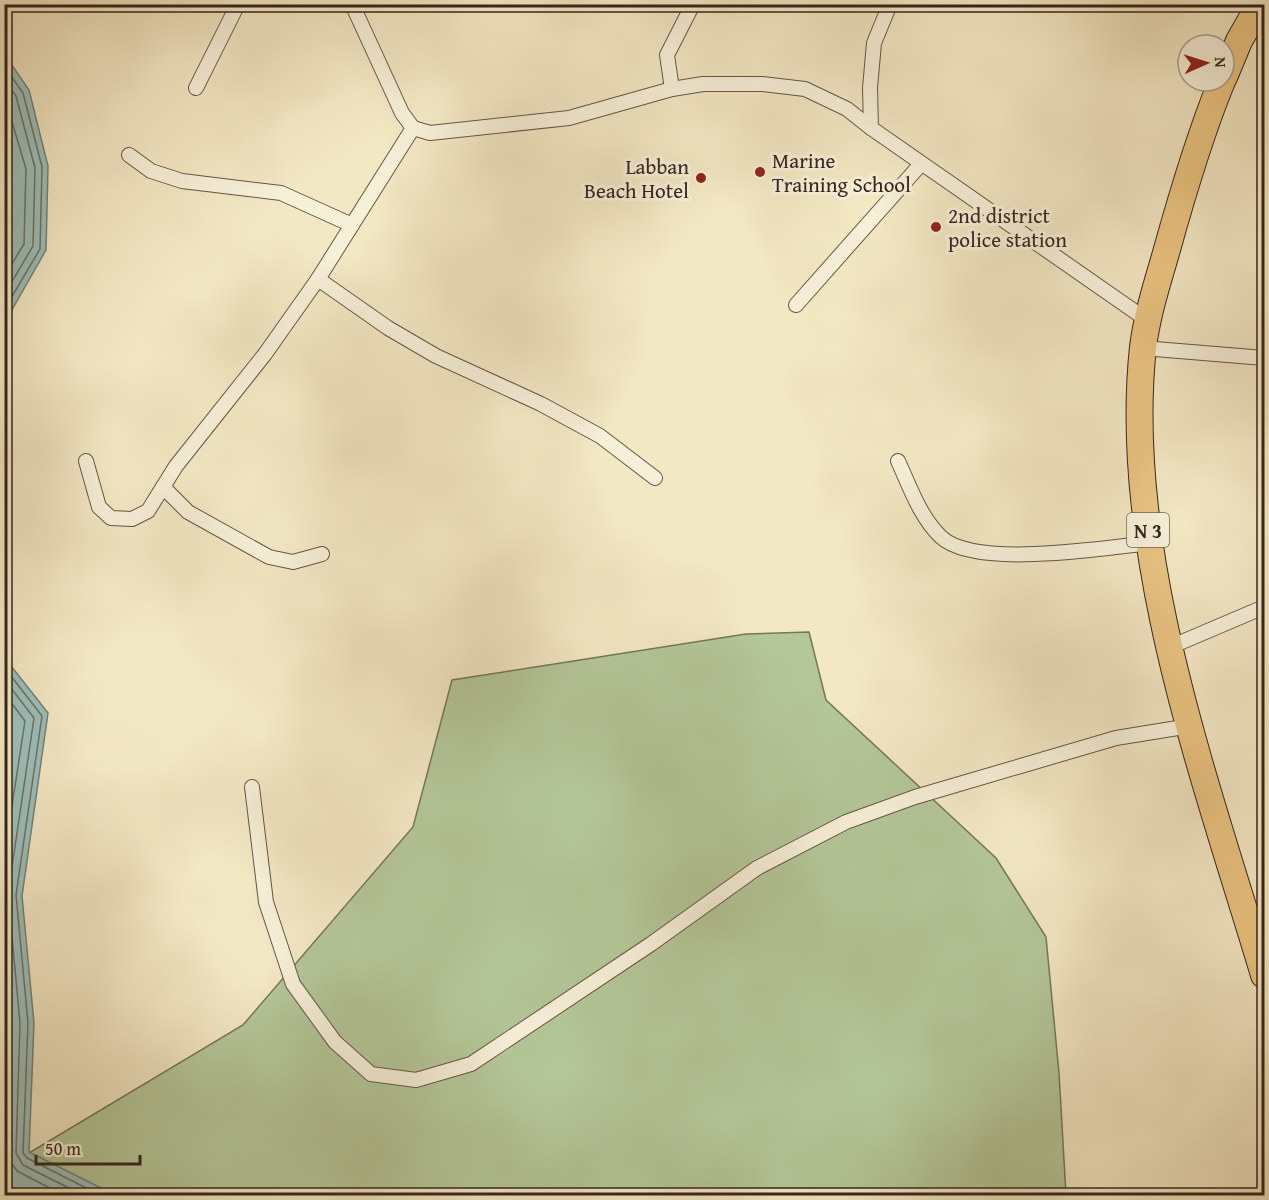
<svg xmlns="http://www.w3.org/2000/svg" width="1269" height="1200" font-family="'Gentium Book Plus',serif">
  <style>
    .green { fill: #b4c799; stroke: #75765b; stroke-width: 1.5 }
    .water { fill: #9dbfb9; stroke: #74817b; stroke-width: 1.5 }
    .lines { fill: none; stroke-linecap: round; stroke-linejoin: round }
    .shore { stroke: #6a726b; stroke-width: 1.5 }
    .street-casing { stroke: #655547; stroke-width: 16 }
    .highway-casing { stroke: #36241d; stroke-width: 28 }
    .street { stroke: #f7f0d9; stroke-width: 14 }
    .highway { stroke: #eac482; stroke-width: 26 }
    .poi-dot { fill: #8f2418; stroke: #f7f0d9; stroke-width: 2 }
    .labels { text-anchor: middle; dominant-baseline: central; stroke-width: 6; stroke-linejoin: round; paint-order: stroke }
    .shield { fill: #f7f0d9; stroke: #706155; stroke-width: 1.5 }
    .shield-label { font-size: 20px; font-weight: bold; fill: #36241d }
    .poi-label { font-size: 21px; fill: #36241d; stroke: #f7f0d9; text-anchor: start }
  </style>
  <rect width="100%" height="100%" fill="#f3e8c4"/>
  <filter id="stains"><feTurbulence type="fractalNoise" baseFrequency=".00333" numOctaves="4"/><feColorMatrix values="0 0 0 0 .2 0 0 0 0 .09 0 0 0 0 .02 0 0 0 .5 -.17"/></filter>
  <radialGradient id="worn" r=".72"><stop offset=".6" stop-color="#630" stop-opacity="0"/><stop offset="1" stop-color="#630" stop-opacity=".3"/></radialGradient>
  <path class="green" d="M 809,632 L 826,700 L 996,858 L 1046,937 L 1059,1073 L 1066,1195 L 115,1196 L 29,1153 L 243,1025 L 413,827 L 452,680 L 746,634 Z"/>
  <g class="water">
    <path d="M 5,55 L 29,90 L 48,166 L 46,250 L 5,322 Z"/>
    <path d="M 4,657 L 48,713 L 22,896 L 34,1023 L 29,1152 L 115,1195 L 5,1195 Z"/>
  </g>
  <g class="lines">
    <g class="shore">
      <path d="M 4,66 L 23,93 L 42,167 L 40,249 L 4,310"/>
      <path d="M 4,79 L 16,96 L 35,168 L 33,246 L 4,295"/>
      <path d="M 4,95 L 26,169 L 24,244 L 4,277"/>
      <path d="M 4,667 L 42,716 L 16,895 L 28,1023 L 23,1153 L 27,1158 L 102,1196"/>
      <path d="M 4,679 L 34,718 L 8,894 L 20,1023 L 16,1153 L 23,1165 L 85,1196"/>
      <path d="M 4,693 L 25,721 L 4,858"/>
      <path d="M 4,952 L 11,1023 L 7,1157 L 17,1171 L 65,1196"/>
    </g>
    <defs>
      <g id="street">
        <path d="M 352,4 L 402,113 L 413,128 L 430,133 L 569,118 L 672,89 L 703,84 L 762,84 L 805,89 L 847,109 L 871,128"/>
        <path d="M 890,4 L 874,43 L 870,88 L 871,128 L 1147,320"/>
        <path d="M 196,88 L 238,4"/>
        <path d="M 672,89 L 667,55 L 693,4"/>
        <path d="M 129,155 L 151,171 L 182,181 L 281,193 L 352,225"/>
        <path d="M 318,279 L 388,328 L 436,356 L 541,404 L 600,436 L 655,478"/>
        <path d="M 796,305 L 921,164"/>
        <path d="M 1143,348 L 1264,358"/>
        <path d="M 86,461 L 99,507 L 111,518 L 132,519 L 148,511 L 176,466 L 265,354 L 318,279 L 413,128"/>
        <path d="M 898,461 C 910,487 920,517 941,537 C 975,569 1103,548 1150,543"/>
        <path d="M 163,487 L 188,512 L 269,557 L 293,562 L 322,554"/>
        <path d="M 1170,647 L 1264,607"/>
        <path d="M 252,787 L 266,902 L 293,984 L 335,1042 L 371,1074 L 416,1080 L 471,1064 L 651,944 L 757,868 L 846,822 L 915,797 L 1116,738 L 1190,726"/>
      </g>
      <g id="highway">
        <path d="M 1224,77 L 1239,41 L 1260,4"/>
        <path d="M 1222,81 C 1199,137 1182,195 1166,253 C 1157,284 1147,315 1143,347 C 1121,552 1206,781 1264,975"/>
      </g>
    </defs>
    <use href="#street" class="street-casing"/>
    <use href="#highway" class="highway-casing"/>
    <use href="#street" class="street"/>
    <use href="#highway" class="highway"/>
  </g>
  <g class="poi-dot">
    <circle cx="760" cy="172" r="6"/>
    <circle cx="701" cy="178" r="6"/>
    <circle cx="936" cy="227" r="6"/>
  </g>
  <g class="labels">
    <rect class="shield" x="1127" y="513" width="42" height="34" rx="4.5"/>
    <g class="shield-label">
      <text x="1148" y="530">N 3</text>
    </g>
    <g class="poi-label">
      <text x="772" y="160">Marine<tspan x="772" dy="24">Training School</tspan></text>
      <text x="689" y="166" text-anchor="end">Labban<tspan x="689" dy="24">Beach Hotel</tspan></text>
      <text x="948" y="215">2nd district<tspan x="948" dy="24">police station</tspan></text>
    </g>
  </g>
  <rect width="1269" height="1200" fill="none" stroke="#f3e8c4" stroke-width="24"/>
  <rect x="6" y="6" width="1257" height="1188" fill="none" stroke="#36241d" stroke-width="3"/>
  <rect x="12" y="12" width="1245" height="1176" fill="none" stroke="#36241d" stroke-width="1.5"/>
  <g transform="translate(1206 63) rotate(87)"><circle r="28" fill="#f7f0d9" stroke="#aa9e8e" stroke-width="1.5"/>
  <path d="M0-4.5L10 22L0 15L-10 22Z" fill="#8f2418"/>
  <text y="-9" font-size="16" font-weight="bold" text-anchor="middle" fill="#36241d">N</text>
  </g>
  <path d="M36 1155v9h104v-9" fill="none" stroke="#36241d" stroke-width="3"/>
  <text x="45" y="1155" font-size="18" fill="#36241d" stroke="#f7f0d9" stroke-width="4.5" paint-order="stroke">50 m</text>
  <rect width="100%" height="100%" filter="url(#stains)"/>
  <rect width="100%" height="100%" fill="url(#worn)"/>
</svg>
